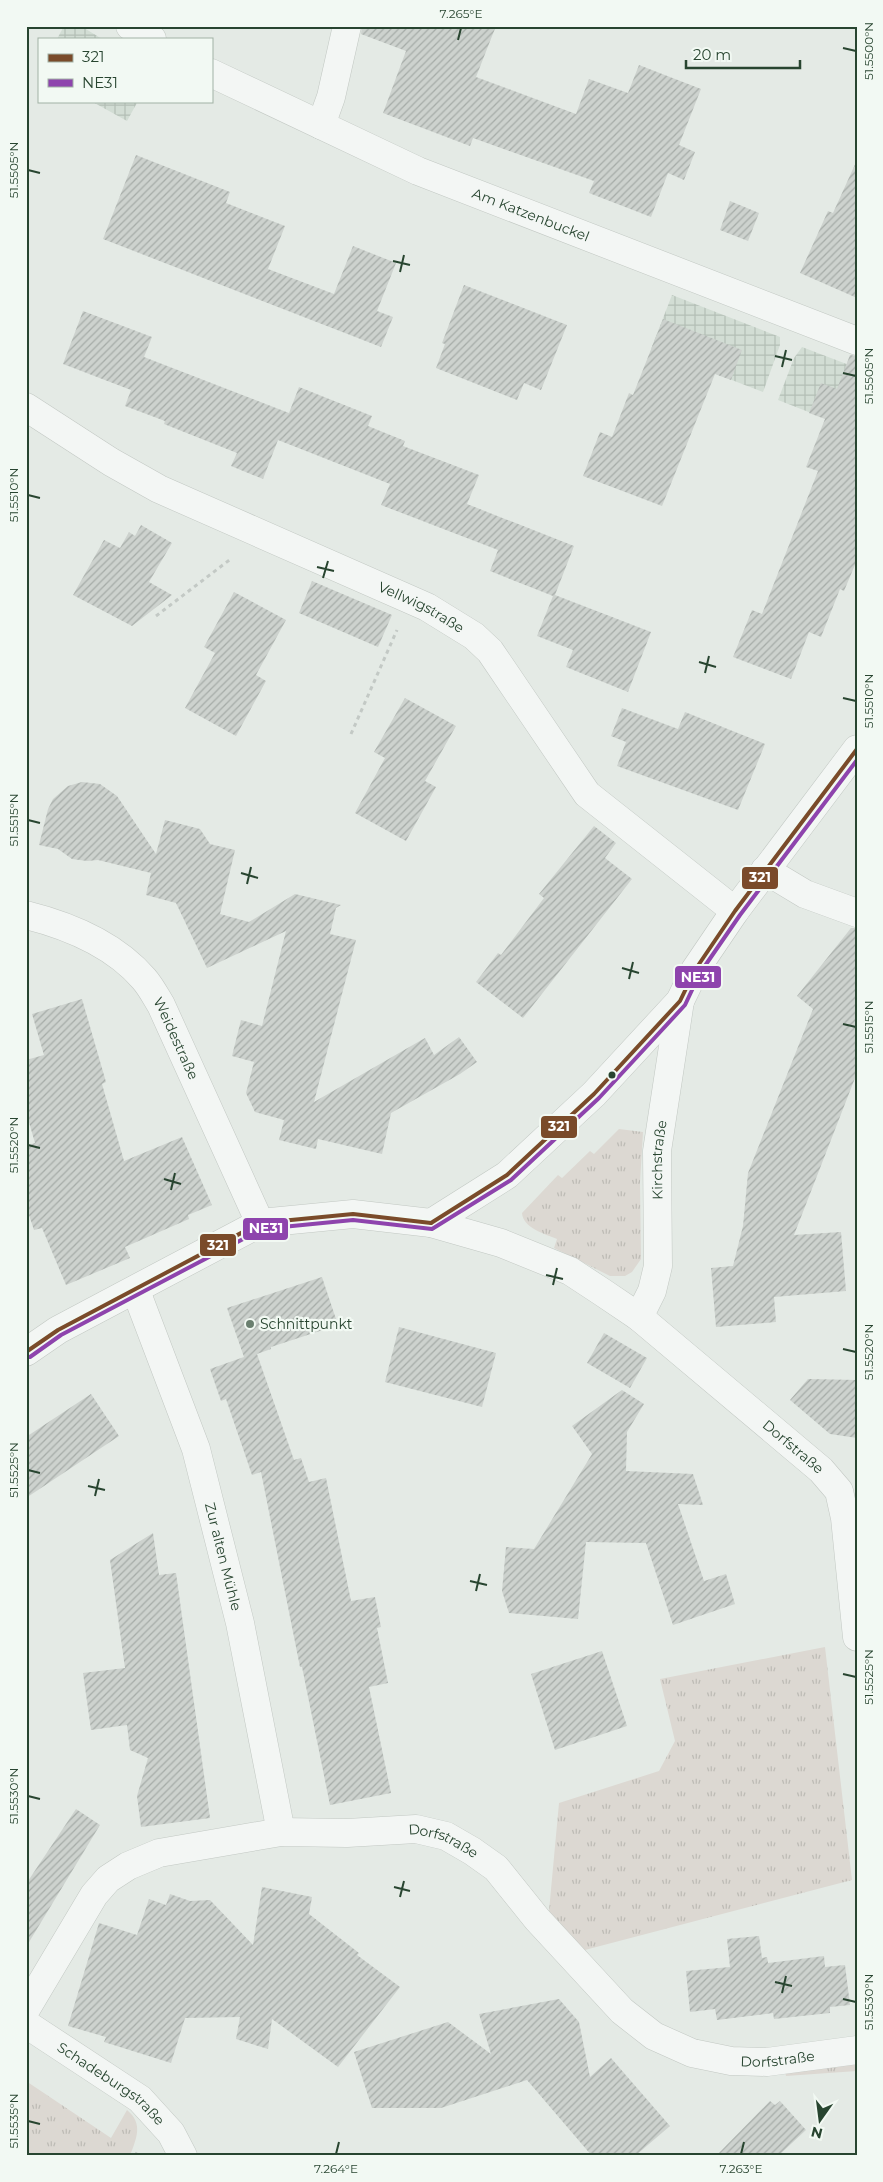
<svg xmlns="http://www.w3.org/2000/svg" width="883" height="2182" font-family="Montserrat,sans-serif">
  <style>
    .industrial { fill: url(#industrial-grid) }
    .grass { fill: url(#grass-tufts) }
    .building { fill: url(#building-hatch) }
    .lines { fill: none; stroke-linecap: round; stroke-linejoin: round }
    .minor-casing { stroke: #c2c8c3; stroke-width: 29 }
    .path { stroke: #c3c9c5; stroke-width: 3; stroke-dasharray: 4 4; stroke-linecap: butt }
    .minor { stroke: #f3f6f4; stroke-width: 28 }
    .bus-1-casing { stroke: #f2f9f3; stroke-width: 8 }
    .bus-2-casing { stroke: #f2f9f3; stroke-width: 8 }
    .bus-1 { stroke: #7a4b2a; stroke-width: 4 }
    .bus-2 { stroke: #8e44ad; stroke-width: 4 }
    .ticks { fill: none; stroke: #284530; stroke-width: 2 }
    .bus-dot { fill: #284530; stroke: #f2f9f3; stroke-width: 2 }
    .poi-dot { fill: #6a7f6f; stroke: #f2f9f3; stroke-width: 2 }
    .labels { text-anchor: middle; dominant-baseline: central; stroke-width: 4.5; stroke-linejoin: round; paint-order: stroke }
    .street-label { font-size: 14px; fill: #284530; stroke: #f2f9f3 }
    .poi-label { font-size: 14px; fill: #284530; stroke: #f2f9f3; text-anchor: start }
    .line-badge { stroke: #f2f9f3; stroke-width: 2 }
    .badge-label { font-size: 14px; text-anchor: middle; font-weight: bold; fill: #fff }
    .neatline { fill: none; stroke: #284530; stroke-width: 2 }
    .ticks-label { font-size: 12px; text-anchor: middle; fill: #284530 }
  </style>
  <defs>
    <pattern id="industrial-grid" width="8" height="8" patternUnits="userSpaceOnUse" patternTransform="scale(1.25)"><rect width="8" height="8" fill="#d2ddd4"/><path d="M0 4h8M4 0v8" fill="none" stroke="#b4bfb6"/></pattern>
    <pattern id="grass-tufts" width="24" height="20" patternUnits="userSpaceOnUse" patternTransform="scale(1.25)"><rect width="24" height="20" fill="#dcd8d2"/><path d="M3 7l-1-3M5 7V3M7 7l1-3M15 17l-1-3M17 17v-4M19 17l1-3" fill="none" stroke="#bdbbb5"/></pattern>
    <pattern id="building-hatch" width="6" height="6" patternUnits="userSpaceOnUse" patternTransform="scale(1.25)"><rect width="6" height="6" fill="#cdd2ce"/><path d="M-1 1l2-2M0 6l6-6M5 7l2-2" fill="none" stroke="#a6aca8"/></pattern>
  </defs>
  <rect width="100%" height="100%" fill="#e4eae5"/>
  <g class="industrial">
    <path d="M 64,26 L 81,26 L 102,39 L 57,39 Z"/>
    <path d="M 91,101 L 138,101 L 127,121 Z"/>
    <path d="M 672,295 L 780,337 L 780,345 L 763,392 L 651,349 Z"/>
    <path d="M 802,347 L 857,368 L 857,431 L 778,400 L 794,358 Z"/>
  </g>
  <g class="grass">
    <path d="M 619,1129 L 643,1132 L 640,1182 L 641,1259 L 632,1272 L 625,1276 L 610,1276 L 554,1248 L 557,1239 C 545,1234 523,1228 522,1213 L 558,1175 L 562,1178 L 590,1151 L 594,1154 Z"/>
    <path d="M 825,1647 L 852,1880 L 581,1951 L 560,1928 L 549,1911 L 559,1803 L 659,1771 L 675,1741 L 660,1679 Z"/>
    <path d="M 857,2057 L 857,2071 L 786,2076 L 785,2072 Z"/>
    <path d="M 26,2081 L 111,2138 L 127,2110 C 144,2124 136,2139 130,2156 L 26,2156 Z"/>
  </g>
  <g class="building">
    <path d="M 362,26 L 496,26 L 476,77 L 576,114 L 589,79 L 628,93 L 639,65 L 701,89 L 679,145 L 695,152 L 684,180 L 668,173 L 651,217 L 589,193 L 594,181 L 473,138 L 470,146 L 383,113 L 406,51 L 361,34 Z"/>
    <path d="M 136,155 L 230,192 L 226,203 L 285,226 L 268,269 L 334,294 L 353,246 L 396,263 L 377,311 L 393,317 L 381,347 L 103,239 Z"/>
    <path d="M 857,160 L 857,298 L 800,273 L 828,211 L 833,213 Z"/>
    <path d="M 730,201 L 759,213 L 748,241 L 720,230 Z"/>
    <path d="M 464,285 L 567,325 L 541,390 L 524,383 L 517,400 L 436,368 L 445,344 L 442,343 Z"/>
    <path d="M 83,311 L 152,337 L 144,357 L 289,413 L 299,387 L 372,416 L 368,426 L 405,441 L 403,446 L 479,475 L 467,504 L 574,546 L 555,595 L 651,632 L 628,692 L 566,667 L 573,650 L 537,636 L 553,596 L 490,571 L 498,550 L 381,505 L 390,484 L 278,440 L 263,479 L 231,466 L 237,453 L 164,424 L 165,421 L 125,406 L 131,390 L 63,364 Z"/>
    <path d="M 663,319 L 742,350 L 731,380 L 715,374 L 662,506 L 583,476 L 600,432 L 612,437 L 629,393 L 633,395 Z"/>
    <path d="M 850,355 L 857,356 L 857,560 L 844,591 L 840,589 L 821,637 L 809,632 L 791,679 L 733,657 L 752,610 L 762,614 L 818,471 L 806,467 L 825,419 L 809,413 L 821,383 L 837,389 Z"/>
    <path d="M 141,525 L 172,543 L 149,582 L 172,595 L 132,626 L 73,595 L 104,540 L 120,548 L 129,532 L 135,536 Z"/>
    <path d="M 312,581 L 392,615 L 378,647 L 299,613 Z"/>
    <path d="M 234,592 L 286,620 L 256,675 L 266,681 L 236,736 L 185,708 L 215,653 L 204,647 Z"/>
    <path d="M 405,698 L 456,726 L 425,781 L 436,787 L 406,841 L 355,813 L 385,758 L 374,752 Z"/>
    <path d="M 622,708 L 678,729 L 685,712 L 765,744 L 738,810 L 617,766 L 626,742 L 611,736 Z"/>
    <path d="M 82,782 L 100,784 L 117,796 L 156,854 L 165,820 L 200,829 L 210,844 L 235,850 L 220,914 L 249,922 L 295,894 L 341,905 L 336,908 L 330,934 L 356,940 L 314,1102 L 425,1038 L 434,1055 L 459,1037 L 477,1062 L 460,1074 L 391,1113 L 382,1154 L 318,1139 L 316,1149 L 279,1140 L 284,1120 L 255,1112 L 246,1093 L 254,1062 L 232,1056 L 241,1020 L 262,1026 L 286,931 L 207,968 L 176,903 L 146,895 L 151,873 L 98,860 L 87,861 L 72,859 L 58,849 L 39,845 L 48,809 L 53,799 L 68,786 Z"/>
    <path d="M 594,826 L 616,843 L 605,858 L 632,879 L 523,1018 L 476,982 L 498,953 L 501,955 L 544,898 L 539,894 Z"/>
    <path d="M 851,928 L 857,928 L 857,1073 L 794,1235 L 841,1232 L 846,1291 L 774,1297 L 776,1322 L 716,1327 L 711,1268 L 733,1266 L 743,1226 L 748,1173 L 813,1009 L 797,996 Z"/>
    <path d="M 82,999 L 106,1082 L 102,1084 L 124,1161 L 182,1137 L 212,1205 L 188,1215 L 189,1219 L 125,1247 L 130,1258 L 66,1285 L 42,1228 L 34,1230 L 26,1206 L 26,1146 L 35,1143 L 26,1112 L 26,1060 L 44,1055 L 32,1014 Z"/>
    <path d="M 322,1277 L 338,1325 L 271,1347 L 271,1349 L 257,1354 L 294,1460 L 301,1458 L 309,1482 L 326,1478 L 351,1601 L 375,1597 L 381,1627 L 377,1628 L 388,1683 L 369,1687 L 391,1793 L 330,1805 L 302,1667 L 300,1667 L 261,1472 L 252,1475 L 226,1399 L 221,1401 L 210,1369 L 244,1357 L 227,1308 Z"/>
    <path d="M 399,1327 L 496,1353 L 482,1407 L 385,1382 Z"/>
    <path d="M 604,1333 L 647,1358 L 630,1388 L 587,1363 Z"/>
    <path d="M 808,1379 L 857,1380 L 857,1438 L 830,1434 L 790,1400 Z"/>
    <path d="M 622,1390 L 644,1404 L 627,1432 L 626,1471 L 693,1474 L 703,1505 L 678,1504 L 704,1581 L 726,1574 L 735,1604 L 673,1625 L 646,1543 L 586,1542 L 578,1619 L 509,1613 L 502,1591 L 506,1547 L 534,1549 L 592,1454 L 572,1426 Z"/>
    <path d="M 91,1394 L 119,1436 L 26,1498 L 26,1437 Z"/>
    <path d="M 153,1533 L 159,1575 L 176,1573 L 210,1818 L 141,1827 L 137,1796 L 148,1758 L 130,1750 L 127,1725 L 91,1730 L 83,1673 L 125,1668 L 110,1560 Z"/>
    <path d="M 602,1651 L 627,1726 L 555,1750 L 531,1674 Z"/>
    <path d="M 76,1809 L 100,1825 L 26,1947 L 26,1884 Z"/>
    <path d="M 262,1887 L 312,1897 L 309,1914 L 359,1953 L 357,1955 L 400,1987 L 338,2067 L 272,2019 L 268,2049 L 236,2039 L 240,2017 L 185,2018 L 171,2063 L 104,2042 L 106,2037 L 68,2026 L 99,1923 L 137,1935 L 149,1899 L 166,1905 L 170,1894 L 190,1901 L 210,1900 L 253,1945 Z"/>
    <path d="M 759,1936 L 762,1958 L 767,1957 L 768,1963 L 824,1956 L 825,1967 L 845,1965 L 850,2005 L 830,2007 L 830,2013 L 774,2019 L 773,2013 L 717,2020 L 715,2009 L 690,2012 L 686,1971 L 730,1967 L 727,1939 Z"/>
    <path d="M 559,1999 L 579,2022 L 590,2077 L 611,2058 L 670,2126 L 635,2156 L 592,2156 L 527,2080 L 441,2108 L 372,2108 L 354,2052 L 448,2022 L 491,2054 L 479,2014 Z"/>
    <path d="M 770,2101 L 775,2105 L 780,2101 L 806,2130 L 778,2156 L 716,2156 Z"/>
  </g>
  <g class="lines">
    <defs>
      <g id="minor">
        <path d="M 130,26 L 152,39"/>
        <path id="s1" d="M 211,73 L 418,171 L 857,341"/>
        <path d="M 321,125 L 331,97 L 347,26"/>
        <path id="s2" d="M 26,407 L 111,462 L 159,489 L 427,607 L 474,636 L 490,651 L 587,794 L 735,911"/>
        <path d="M 765,870 L 805,894 L 857,913"/>
        <path id="s3" d="M 26,915 C 70,926 114,944 144,979 C 151,987 156,997 161,1005 L 260,1223"/>
        <path d="M 431,1223 L 507,1175 L 594,1094 L 680,1001 L 695,970 L 735,911 L 857,749"/>
        <path id="s4" d="M 136,1291 L 196,1449 L 240,1623 L 281,1832"/>
        <path id="s5" d="M 639,1317 L 652,1291 L 658,1266 L 657,1151 L 680,1001"/>
        <path id="s6" d="M 26,1352 L 58,1330 L 260,1223 L 353,1214 L 431,1223 L 501,1243 L 570,1271 L 602,1292 L 639,1317 L 821,1470 L 839,1491 L 845,1518 L 857,1637"/>
        <path id="s7" d="M 26,2009 L 94,1895 L 108,1879 L 128,1866 L 159,1853 L 281,1832 L 347,1833 L 416,1829 L 446,1836 L 472,1851 L 496,1868 L 537,1919 L 622,2011 L 654,2036 L 692,2053 L 731,2061 L 767,2062 L 857,2050"/>
        <path id="s8" d="M 26,2024 L 140,2099 L 171,2133 L 183,2156"/>
      </g>
    </defs>
    <use href="#minor" class="minor-casing"/>
    <g class="path">
      <path d="M 156,616 L 232,558"/>
      <path d="M 351,734 L 397,630"/>
      <path d="M 135,2156 L 139,2149"/>
    </g>
    <use href="#minor" class="minor"/>
    <defs>
      <g id="bus-1">
        <path d="M 431,1223 L 507,1175 L 594,1094 L 680,1001 L 695,970 L 735,911 L 857,749"/>
        <path d="M 26,1352 L 58,1330 L 260,1223 L 353,1214 L 431,1223"/>
      </g>
      <path id="bus-2" d="M 30,1357 L 61,1335 L 262,1229 L 353,1220 L 432,1229 L 511,1180 L 599,1098 L 685,1005 L 700,973 L 740,915 L 857,760"/>
    </defs>
    <use href="#bus-1" class="bus-1-casing"/>
    <use href="#bus-2" class="bus-2-casing"/>
    <use href="#bus-1" class="bus-1"/>
    <use href="#bus-2" class="bus-2"/>
  </g>
  <path class="ticks" d="M 458,40 L 461,28M 843,48 L 856,51M 28,170 L 40,173M 393,261 L 410,265M 400,272 L 404,255M 775,356 L 792,360M 782,367 L 786,350M 843,373 L 856,376M 28,495 L 40,498M 317,567 L 334,571M 323,578 L 328,561M 699,662 L 716,667M 705,673 L 709,656M 843,698 L 856,701M 28,820 L 40,823M 241,873 L 258,878M 247,884 L 251,867M 622,968 L 639,973M 629,979 L 633,962M 843,1024 L 856,1027M 28,1145 L 40,1148M 164,1179 L 181,1184M 171,1190 L 175,1173M 546,1275 L 563,1279M 553,1285 L 557,1268M 843,1349 L 856,1352M 28,1470 L 40,1473M 88,1486 L 105,1490M 95,1496 L 99,1479M 470,1581 L 487,1585M 476,1591 L 480,1574M 843,1674 L 856,1677M 28,1796 L 40,1799M 394,1887 L 410,1891M 400,1897 L 404,1881M 775,1982 L 792,1986M 782,1993 L 786,1976M 843,1999 L 856,2002M 28,2121 L 40,2124M 336,2154 L 339,2142M 741,2154 L 744,2142"/>
  <circle class="bus-dot" cx="612" cy="1075" r="4.5"/>
  <circle class="poi-dot" cx="250" cy="1324" r="5"/>
  <g class="labels">
    <g class="street-label">
      <text stroke="none"><textPath href="#s1" startOffset="350">Am Katzenbuckel</textPath></text>
      <text stroke="none"><textPath href="#s2" startOffset="444">Vellwigstraße</textPath></text>
      <text stroke="none"><textPath href="#s3" startOffset="204">Weidestraße</textPath></text>
      <text stroke="none"><textPath href="#s5" startOffset="161">Kirchstraße</textPath></text>
      <text stroke="none"><textPath href="#s6" startOffset="871">Dorfstraße</textPath></text>
      <text stroke="none"><textPath href="#s4" startOffset="280">Zur alten Mühle</textPath></text>
      <text stroke="none"><textPath href="#s7" startOffset="500">Dorfstraße</textPath></text>
      <text stroke="none"><textPath href="#s7" startOffset="920">Dorfstraße</textPath></text>
      <text stroke="none"><textPath href="#s8" startOffset="104">Schadeburgstraße</textPath></text>
    </g>
    <g class="poi-label">
      <text x="260" y="1324">Schnittpunkt</text>
    </g>
  </g>
  <g class="line-badge">
    <rect x="741" y="866" width="38" height="24" rx="5" fill="#7a4b2a"/>
    <rect x="674" y="965" width="48" height="24" rx="5" fill="#8e44ad"/>
    <rect x="540" y="1115" width="38" height="24" rx="5" fill="#7a4b2a"/>
    <rect x="242" y="1217" width="47" height="24" rx="5" fill="#8e44ad"/>
    <rect x="199" y="1233" width="38" height="24" rx="5" fill="#7a4b2a"/>
  </g>
  <g class="badge-label">
    <text x="760" y="882">321</text>
    <text x="698" y="982">NE31</text>
    <text x="559" y="1131">321</text>
    <text x="266" y="1233">NE31</text>
    <text x="218" y="1250">321</text>
  </g>
  <rect width="883" height="2182" fill="none" stroke="#f2f9f3" stroke-width="55"/>
  <rect x="38" y="38" width="175" height="65" fill="#f2f9f3" stroke="#a1b1a5"/>
  <rect x="48" y="54" width="25" height="8" fill="#7a4b2a" stroke="#a1b1a5"/>
  <text x="82" y="62" font-size="15" fill="#284530">321</text>
  <rect x="48" y="79" width="25" height="8" fill="#8e44ad" stroke="#a1b1a5"/>
  <text x="82" y="88" font-size="15" fill="#284530">NE31</text>
  <g transform="translate(820 2120) rotate(194)" stroke="#f2f9f3" stroke-width="4" paint-order="stroke">
  <path d="M0-4L9 19L0 12L-9 19Z" fill="#284530"/>
  <text y="-8" font-size="14" font-weight="bold" text-anchor="middle" fill="#284530">N</text>
  </g>
  <path d="M686 60v8h114v-8" fill="none" stroke="#284530" stroke-width="2.5"/>
  <text x="693" y="60" font-size="15" fill="#284530" stroke="#f2f9f3" stroke-width="4" paint-order="stroke">20 m</text>
  <rect x="28" y="28" width="828" height="2126" class="neatline"/>
  <g class="ticks-label">
    <text x="461" y="18">7.265°E</text>
    <text transform="translate(869 51) rotate(-90)" y="4">51.5500°N</text>
    <text transform="translate(14 170) rotate(-90)" y="4">51.5505°N</text>
    <text transform="translate(869 376) rotate(-90)" y="4">51.5505°N</text>
    <text transform="translate(14 495) rotate(-90)" y="4">51.5510°N</text>
    <text transform="translate(869 701) rotate(-90)" y="4">51.5510°N</text>
    <text transform="translate(14 820) rotate(-90)" y="4">51.5515°N</text>
    <text transform="translate(869 1027) rotate(-90)" y="4">51.5515°N</text>
    <text transform="translate(14 1145) rotate(-90)" y="4">51.5520°N</text>
    <text transform="translate(869 1352) rotate(-90)" y="4">51.5520°N</text>
    <text transform="translate(14 1470) rotate(-90)" y="4">51.5525°N</text>
    <text transform="translate(869 1677) rotate(-90)" y="4">51.5525°N</text>
    <text transform="translate(14 1796) rotate(-90)" y="4">51.5530°N</text>
    <text transform="translate(869 2002) rotate(-90)" y="4">51.5530°N</text>
    <text transform="translate(14 2121) rotate(-90)" y="4">51.5535°N</text>
    <text x="336" y="2173">7.264°E</text>
    <text x="741" y="2173">7.263°E</text>
  </g>
</svg>
